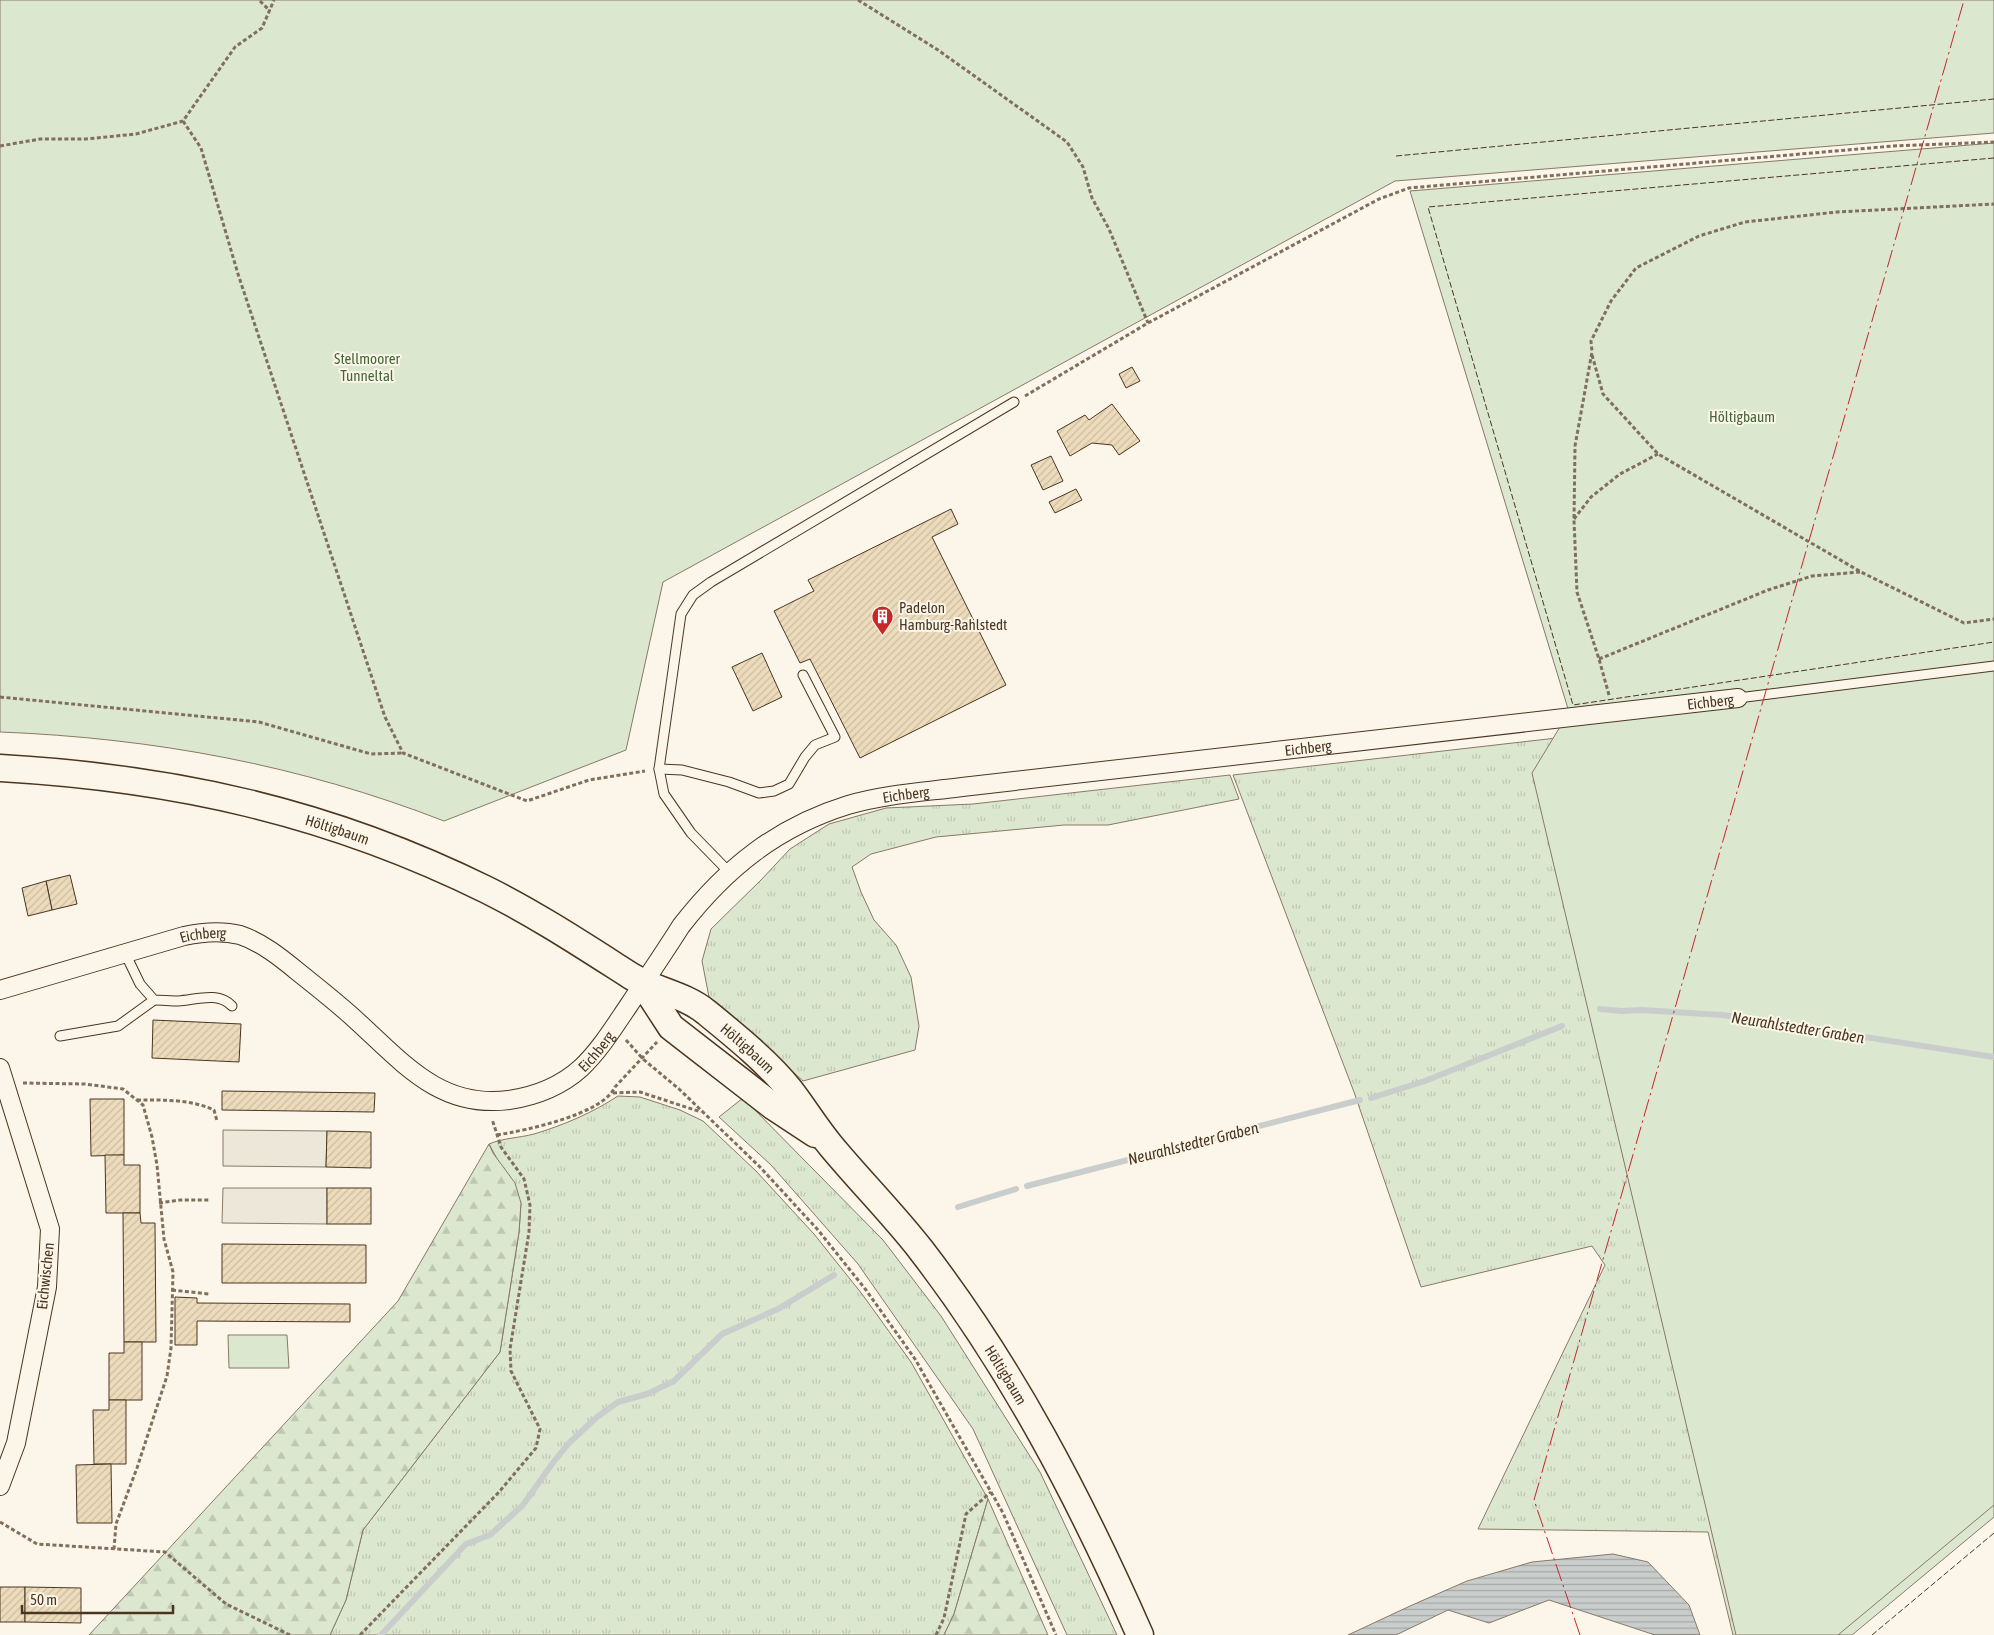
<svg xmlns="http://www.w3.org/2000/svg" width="1994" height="1635" font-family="'Asap Condensed',sans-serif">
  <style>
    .grass { fill: url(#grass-tufts); stroke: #887966 }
    .forest { fill: url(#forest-firs); stroke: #887966 }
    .park { fill: #dce7d0; stroke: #887966 }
    .parking { fill: #ede7d9; stroke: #887966 }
    .water { fill: url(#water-rules); stroke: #887966 }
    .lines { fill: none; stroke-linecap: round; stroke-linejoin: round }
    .stream { stroke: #c9cecd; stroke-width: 6 }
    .building { fill: url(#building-hatch); stroke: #4a3520 }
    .service-casing { stroke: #4a3520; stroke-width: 11 }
    .minor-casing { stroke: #4a3520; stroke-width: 20 }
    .secondary-casing { stroke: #4a3520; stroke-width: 29 }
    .path { stroke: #7f6f5c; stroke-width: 3; stroke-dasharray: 4 2.5; stroke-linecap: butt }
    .service { stroke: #fbf6e9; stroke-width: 9 }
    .minor { stroke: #fbf6e9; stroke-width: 18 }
    .secondary { stroke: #fbf6e9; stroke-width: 26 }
    .fence { stroke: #4a3520; stroke-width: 1; stroke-dasharray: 6 2.5; stroke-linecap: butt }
    .power { stroke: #c62828; stroke-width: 1; stroke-dasharray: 18 4 2.5 4; stroke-linecap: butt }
    .labels { text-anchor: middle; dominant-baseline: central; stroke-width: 4; stroke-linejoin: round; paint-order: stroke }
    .park-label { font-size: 15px; fill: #436837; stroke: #fbf6e9 }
    .poi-label { font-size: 15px; fill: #4a3520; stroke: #fbf6e9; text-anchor: start }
    .street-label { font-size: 15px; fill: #4a3520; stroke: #fbf6e9 }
    .water-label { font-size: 16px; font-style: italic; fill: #4a3520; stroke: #fbf6e9 }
  </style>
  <defs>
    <pattern id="grass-tufts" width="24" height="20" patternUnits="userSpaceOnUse" patternTransform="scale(1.25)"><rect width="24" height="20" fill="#dce7d0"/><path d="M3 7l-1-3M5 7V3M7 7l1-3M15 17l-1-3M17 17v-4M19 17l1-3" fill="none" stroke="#bec7b2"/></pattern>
    <pattern id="forest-firs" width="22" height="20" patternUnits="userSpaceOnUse" patternTransform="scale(1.25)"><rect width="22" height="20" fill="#dce7d0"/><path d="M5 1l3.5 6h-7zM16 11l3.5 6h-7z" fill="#bec7b2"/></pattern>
    <pattern id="water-rules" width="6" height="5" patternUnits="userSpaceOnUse" patternTransform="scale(1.25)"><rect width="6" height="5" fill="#c9cecd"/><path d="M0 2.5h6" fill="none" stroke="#a5a8a6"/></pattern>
    <pattern id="building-hatch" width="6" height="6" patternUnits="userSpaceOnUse" patternTransform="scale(1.25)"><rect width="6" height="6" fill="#ecdcbc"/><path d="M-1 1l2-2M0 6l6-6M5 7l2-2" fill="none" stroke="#ccbda1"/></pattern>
  </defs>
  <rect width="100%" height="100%" fill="#fbf6e9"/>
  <g class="grass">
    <path d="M 1994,678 L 1994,1517 L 1852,1635 L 1733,1635 L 1708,1532 L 1478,1529 L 1605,1265 L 1592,1246 L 1421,1287 L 1354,1092 L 1233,775 L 1609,732 Z"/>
    <path d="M 1230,775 L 1239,799 L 1108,825 L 1064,825 L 936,837 L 871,854 L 852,867 L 861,892 L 874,920 L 896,945 L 911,977 L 919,1026 L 915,1050 L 803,1081 L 709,997 L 702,961 L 711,929 L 761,880 L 790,849 L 829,824 L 886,808 L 973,804 Z"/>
    <path d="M 618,1096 L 640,1097 L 680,1110 L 703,1121 L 756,1171 L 814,1234 L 862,1294 L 911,1362 L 988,1499 L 954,1614 L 944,1635 L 330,1635 L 346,1600 L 363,1530 L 500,1352 L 519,1232 L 521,1203 L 489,1144 C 503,1138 519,1138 534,1134 C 564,1125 592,1113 618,1096 Z"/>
    <path d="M 743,1098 L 883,1240 L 941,1316 L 1040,1472 L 1117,1635 L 1067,1635 L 973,1429 L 858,1264 L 771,1165 L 719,1117 Z"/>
  </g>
  <g class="forest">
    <path d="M 489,1144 L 493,1153 L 515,1183 L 521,1203 L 519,1232 L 500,1352 L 363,1530 L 346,1600 L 330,1635 L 89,1635 L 398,1301 Z"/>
    <path d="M 988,1499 L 1048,1635 L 944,1635 L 954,1614 Z"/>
  </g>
  <g class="park">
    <path d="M 0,0 L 1994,0 L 1994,133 L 1395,181 L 663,582 L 626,750 L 444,821 C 300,765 154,738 0,732 Z"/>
    <path d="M 1994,143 L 1994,1505 L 1838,1635 L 1736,1635 L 1532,773 L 1569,712 L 1410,191 Z"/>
    <path d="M 228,1335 L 287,1335 L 289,1368 L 229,1368 Z"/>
  </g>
  <g class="parking">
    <path d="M 223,1130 L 327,1131 L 326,1167 L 223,1166 Z"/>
    <path d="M 223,1188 L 327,1188 L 327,1224 L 222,1223 Z"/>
  </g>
  <path class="water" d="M 1613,1554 L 1648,1562 L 1689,1605 L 1700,1635 L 1655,1635 L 1549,1600 L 1489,1623 L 1448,1610 L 1396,1635 L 1348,1635 L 1410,1606 L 1467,1581 L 1532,1562 Z"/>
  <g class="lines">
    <g class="stream">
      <path d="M 1600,1009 L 1622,1011 L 1641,1010 L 1723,1015 L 1994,1057"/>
      <path d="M 1371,1098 L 1425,1081 L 1562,1026"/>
      <path d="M 1027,1186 L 1360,1100"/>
      <path d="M 958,1207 L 1016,1189"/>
      <path d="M 381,1635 L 466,1544 L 490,1535 L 523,1505 L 552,1464 L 568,1444 L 597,1417 L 618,1402 L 647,1394 L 674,1381 L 722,1334 L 778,1309 L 834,1275"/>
    </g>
  </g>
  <g class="building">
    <path d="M 1132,367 L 1140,381 L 1126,388 L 1119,374 Z"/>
    <path d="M 1112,404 L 1140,441 L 1119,455 L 1112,445 L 1092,443 L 1070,456 L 1057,431 L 1085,415 L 1089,420 Z"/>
    <path d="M 1051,456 L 1063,481 L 1043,490 L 1031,465 Z"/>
    <path d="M 1076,489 L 1082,500 L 1055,513 L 1049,502 Z"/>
    <path d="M 951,509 L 958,524 L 932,537 L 1006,685 L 860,758 L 810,659 L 800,663 L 774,611 L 814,591 L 808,580 Z"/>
    <path d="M 762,653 L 782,697 L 753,711 L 732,667 Z"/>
    <path d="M 70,875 L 77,904 L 52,910 L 46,881 Z"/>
    <path d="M 46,881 L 52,910 L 28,916 L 22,888 Z"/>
    <path d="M 153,1020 L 241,1024 L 239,1062 L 152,1058 Z"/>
    <path d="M 222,1091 L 375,1093 L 374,1112 L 222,1110 Z"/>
    <path d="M 90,1099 L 124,1099 L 124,1155 L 91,1156 Z"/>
    <path d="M 327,1131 L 371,1132 L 371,1168 L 326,1167 Z"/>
    <path d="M 105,1155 L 124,1155 L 124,1165 L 140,1165 L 140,1213 L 106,1213 Z"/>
    <rect x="327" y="1188" width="44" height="36"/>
    <path d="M 123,1213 L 140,1213 L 141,1223 L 155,1223 L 156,1342 L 124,1342 Z"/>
    <path d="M 222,1244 L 366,1245 L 366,1283 L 222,1283 Z"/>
    <path d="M 175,1297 L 197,1298 L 197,1303 L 350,1304 L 350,1322 L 197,1321 L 197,1345 L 175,1345 Z"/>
    <path d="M 124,1342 L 142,1342 L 142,1400 L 109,1400 L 109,1353 L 124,1353 Z"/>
    <path d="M 109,1400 L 126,1400 L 126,1464 L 94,1464 L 93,1410 L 109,1410 Z"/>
    <path d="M 111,1464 L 112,1523 L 77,1523 L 76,1465 Z"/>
    <rect x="0" y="1587" width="25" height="35"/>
    <path d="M 25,1587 L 81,1588 L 81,1623 L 25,1622 Z"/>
  </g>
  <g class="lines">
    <defs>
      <g id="service">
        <path d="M 1738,698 L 1994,666"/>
        <path d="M 659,769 L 682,770 L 729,782 L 759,793 L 774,791 L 789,784 L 805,757 L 815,745 L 835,737 L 803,675"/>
        <path d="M 729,872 L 691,833 L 664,794 L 659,769 L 681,614 L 693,595 L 711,582 L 1014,402"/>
        <path d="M 125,953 L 140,984 L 154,1000 C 162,1000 170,1001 178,1001 C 196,1000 218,991 232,1006"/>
        <path d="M 60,1036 L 118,1026 L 154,1000"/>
      </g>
      <g id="minor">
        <path id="s1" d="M 0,990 L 184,936 C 202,932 221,930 240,935 C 261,942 280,957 297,971 C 318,988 339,1004 358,1022 C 404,1064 441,1109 509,1100 C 536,1096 561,1086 581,1068 C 600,1050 614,1027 629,1005 C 646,979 664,953 681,926 C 726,868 777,827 848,805 C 885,794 924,792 962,787 L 1738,698"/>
        <path d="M 0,1068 L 50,1229 L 47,1287 L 16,1443 L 0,1486"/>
      </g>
      <g id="secondary">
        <path id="s2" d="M 0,768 C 175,778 329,812 487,890 C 537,915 584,946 631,976 C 655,991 684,994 706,1012 C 733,1034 769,1063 790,1090 C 804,1108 816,1128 831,1146 C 860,1181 893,1214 921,1250 C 1012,1368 1080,1499 1140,1635"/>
        <path d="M 643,984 L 671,1027 L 774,1107 L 815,1134"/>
      </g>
    </defs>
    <use href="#service" class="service-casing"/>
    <use href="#minor" class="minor-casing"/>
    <use href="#secondary" class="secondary-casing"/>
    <g class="path">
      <path d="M 858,0 L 938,50 L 1067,142 L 1083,167 L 1092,198 L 1109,229 L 1148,323"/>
      <path d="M 260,1 L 270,11"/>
      <path d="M 183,121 L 201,148 L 238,274 L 385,717 L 403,753 L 527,801 L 589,780 L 645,771"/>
      <path d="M 0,146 L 40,139 L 86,139 L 136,134 L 183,121 L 235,47 L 262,28 L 274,0"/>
      <path d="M 1592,355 L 1603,394 L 1658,454 L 1861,572 L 1964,623 L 1994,619"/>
      <path d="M 1025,396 L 1148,323 L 1379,199 L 1409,188 L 1893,146 L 1994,142"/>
      <path d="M 1574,519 L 1591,497 L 1620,474 L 1658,454"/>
      <path d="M 1599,659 L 1768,590 L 1812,576 L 1860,572"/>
      <path d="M 1609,695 L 1599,659 L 1577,592 L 1574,520 L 1575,446 L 1592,352 L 1591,341 L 1611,301 L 1636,268 L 1699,236 L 1745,222 L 1837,212 L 1994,204"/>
      <path d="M 0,697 L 259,722 L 371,754 L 403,753"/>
      <path d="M 626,1040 L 643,1059 L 679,1089 L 760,1167 L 818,1230 L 866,1290 L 915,1359 L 1003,1513 L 1056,1635"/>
      <path d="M 23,1083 L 85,1084 L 123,1089 L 143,1105 L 152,1137 L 157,1165 L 164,1239 L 173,1272 L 171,1348 L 167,1376 L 137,1468 L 116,1524 L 114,1549"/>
      <path d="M 613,1093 L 640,1092 L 701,1112"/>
      <path d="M 137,1100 C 163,1100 190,1099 214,1110 L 217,1121"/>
      <path d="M 497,1135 C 526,1130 602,1115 615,1087 L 657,1042"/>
      <path d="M 159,1203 L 180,1200 L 210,1200"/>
      <path d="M 172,1290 L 209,1294"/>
      <path d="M 0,1522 L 37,1544 L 165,1552 L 226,1604 L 290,1635"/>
      <path d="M 360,1635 L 499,1492 L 536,1448 L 540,1429 L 511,1371 L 510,1349 L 529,1232 L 530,1205 L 524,1179 L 501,1147 L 492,1119"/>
      <path d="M 936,1635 L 944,1618 L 966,1514 L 991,1492"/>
    </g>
    <use href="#service" class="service"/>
    <use href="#minor" class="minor"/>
    <use href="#secondary" class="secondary"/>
    <g class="fence">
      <path d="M 1396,156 L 1994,99"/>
      <path d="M 1994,158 L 1428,207 L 1573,705 L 1994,642"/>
      <path d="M 1872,1635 L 1994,1533"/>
    </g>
    <path class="power" d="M 1580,1635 L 1534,1500 L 1964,0"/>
  </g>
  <defs>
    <symbol id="building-pin" viewBox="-11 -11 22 30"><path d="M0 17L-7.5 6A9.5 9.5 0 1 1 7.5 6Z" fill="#c62828" stroke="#fbf6e9"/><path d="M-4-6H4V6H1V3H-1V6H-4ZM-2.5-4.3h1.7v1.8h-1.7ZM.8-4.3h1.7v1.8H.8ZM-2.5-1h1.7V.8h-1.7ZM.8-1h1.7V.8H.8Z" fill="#fff"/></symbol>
  </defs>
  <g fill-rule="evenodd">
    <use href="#building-pin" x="870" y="604" width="25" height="34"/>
  </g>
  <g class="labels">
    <g class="park-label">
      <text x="367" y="358">Stellmoorer<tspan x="367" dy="17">Tunneltal</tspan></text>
      <text x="1742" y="416">Höltigbaum</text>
    </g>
    <g class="poi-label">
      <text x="899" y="607">Padelon<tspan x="899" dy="17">Hamburg-Rahlstedt</tspan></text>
    </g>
    <g class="street-label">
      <text stroke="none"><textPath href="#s1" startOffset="1905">Eichberg</textPath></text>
      <text stroke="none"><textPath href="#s1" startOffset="1500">Eichberg</textPath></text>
      <text stroke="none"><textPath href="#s1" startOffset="1095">Eichberg</textPath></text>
      <text stroke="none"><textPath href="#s2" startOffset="344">Höltigbaum</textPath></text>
      <text stroke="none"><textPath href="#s1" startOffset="211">Eichberg</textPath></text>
      <text stroke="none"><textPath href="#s2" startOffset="812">Höltigbaum</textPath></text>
      <text stroke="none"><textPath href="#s1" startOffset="675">Eichberg</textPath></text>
      <text transform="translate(45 1276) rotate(-84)">Eichwischen</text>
      <text stroke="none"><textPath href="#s2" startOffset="1230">Höltigbaum</textPath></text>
    </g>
    <g class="water-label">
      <text transform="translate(1798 1027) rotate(9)">Neurahlstedter Graben</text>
      <text transform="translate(1193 1143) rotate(-14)">Neurahlstedter Graben</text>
    </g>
  </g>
  <path d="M22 1605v8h151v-8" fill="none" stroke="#4a3520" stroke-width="2.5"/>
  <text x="30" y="1605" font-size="15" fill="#4a3520" stroke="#fbf6e9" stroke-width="4" paint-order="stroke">50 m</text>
</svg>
